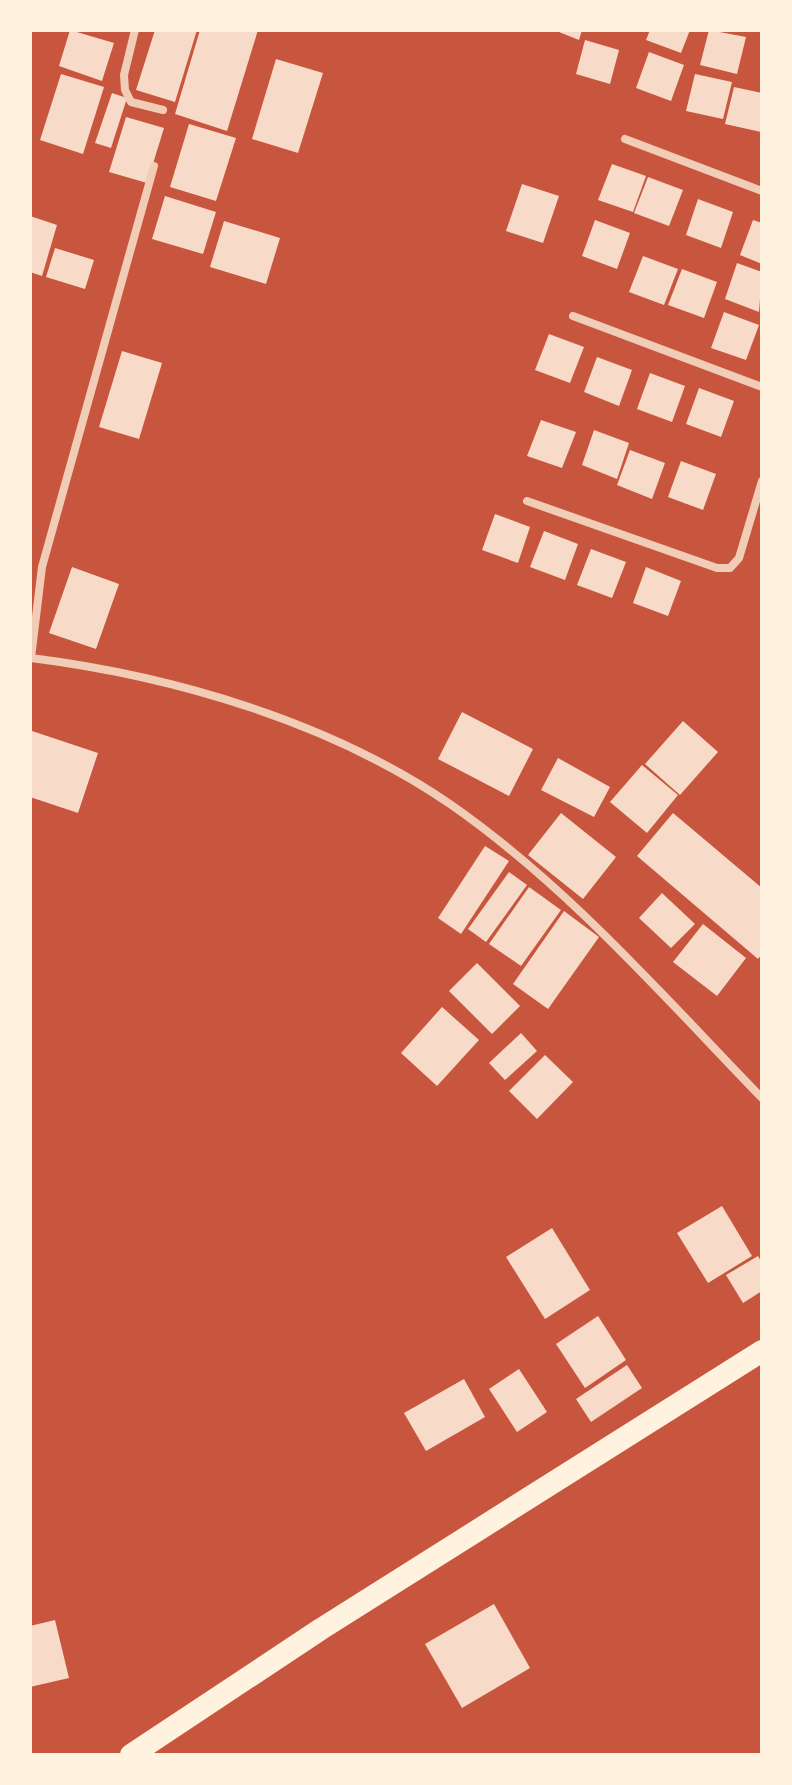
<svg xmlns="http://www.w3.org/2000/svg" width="792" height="1785" font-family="Manrope,sans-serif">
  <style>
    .building { fill: #f7dbc8 }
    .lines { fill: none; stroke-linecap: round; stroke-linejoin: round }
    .minor { stroke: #f1ccb7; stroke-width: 8 }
    .trunk { stroke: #fff3e0; stroke-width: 22 }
  </style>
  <rect width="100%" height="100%" fill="#c8553d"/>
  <g class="building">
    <path d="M 70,30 L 114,43 L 102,81 L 59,66 Z"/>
    <path d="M 155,30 L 197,30 L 175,102 L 136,90 Z"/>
    <path d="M 200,30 L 258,30 L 227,131 L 175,114 Z"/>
    <path d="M 554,30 L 582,30 L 579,40 Z"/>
    <path d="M 650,30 L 690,30 L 681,53 L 646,40 Z"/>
    <path d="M 709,30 L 746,37 L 737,74 L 700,65 Z"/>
    <path d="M 585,40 L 619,50 L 610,84 L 576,74 Z"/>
    <path d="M 649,52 L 684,65 L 671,101 L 636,88 Z"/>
    <path d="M 276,59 L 323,73 L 298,153 L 252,139 Z"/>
    <path d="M 61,74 L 104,87 L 83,154 L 40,140 Z"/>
    <path d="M 695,74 L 732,82 L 723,119 L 686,111 Z"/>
    <path d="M 734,87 L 762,93 L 761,132 L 725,124 Z"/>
    <path d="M 112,93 L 127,98 L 111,148 L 95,143 Z"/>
    <path d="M 126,117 L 164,128 L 147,183 L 109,172 Z"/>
    <path d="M 189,124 L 236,138 L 216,201 L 170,187 Z"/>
    <path d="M 612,164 L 646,176 L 633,212 L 598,200 Z"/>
    <path d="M 648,177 L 683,190 L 669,226 L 634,213 Z"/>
    <path d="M 522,184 L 559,196 L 543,243 L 506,231 Z"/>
    <path d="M 165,196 L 216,212 L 203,254 L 152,239 Z"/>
    <path d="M 698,199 L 733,212 L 721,248 L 686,235 Z"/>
    <path d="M 30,216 L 57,225 L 42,276 L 30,272 Z"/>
    <path d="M 595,220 L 630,233 L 617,269 L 582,256 Z"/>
    <path d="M 753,220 L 762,223 L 762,264 L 740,255 Z"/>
    <path d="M 224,221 L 280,238 L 266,284 L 210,267 Z"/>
    <path d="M 55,248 L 94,260 L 85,289 L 46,277 Z"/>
    <path d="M 643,256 L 678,269 L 664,305 L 629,292 Z"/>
    <path d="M 737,263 L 762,272 L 759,312 L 725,299 Z"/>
    <path d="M 682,269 L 717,282 L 704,318 L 668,305 Z"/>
    <path d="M 724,312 L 759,325 L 746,360 L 711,348 Z"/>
    <path d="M 549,334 L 584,347 L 570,383 L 535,370 Z"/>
    <path d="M 122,351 L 162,363 L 139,439 L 99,427 Z"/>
    <path d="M 597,357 L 632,370 L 619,406 L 584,392 Z"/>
    <path d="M 650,373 L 685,386 L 672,422 L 637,409 Z"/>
    <path d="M 699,388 L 734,401 L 721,437 L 686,424 Z"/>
    <path d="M 541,420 L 576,432 L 562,468 L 527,456 Z"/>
    <path d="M 594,430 L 629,443 L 617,479 L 582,465 Z"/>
    <path d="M 630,450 L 665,463 L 652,499 L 617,485 Z"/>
    <path d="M 681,461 L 716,474 L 703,510 L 668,497 Z"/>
    <path d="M 495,514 L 530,527 L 518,563 L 482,550 Z"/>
    <path d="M 544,531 L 578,544 L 565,580 L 530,567 Z"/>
    <path d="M 591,549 L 626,562 L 612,598 L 577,585 Z"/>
    <path d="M 72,567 L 119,584 L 96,649 L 49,633 Z"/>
    <path d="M 646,567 L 681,581 L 668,616 L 633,603 Z"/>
    <path d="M 462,712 L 533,749 L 509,796 L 438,759 Z"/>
    <path d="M 683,721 L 718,752 L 680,795 L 645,764 Z"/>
    <path d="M 32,731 L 98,753 L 78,813 L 30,797 Z"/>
    <path d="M 558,758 L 610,787 L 594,817 L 541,790 Z"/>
    <path d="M 642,765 L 678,795 L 647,833 L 610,802 Z"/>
    <path d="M 561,813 L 616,857 L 583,899 L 528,855 Z"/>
    <path d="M 673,813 L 762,888 L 762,954 L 758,959 L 637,856 Z"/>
    <path d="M 485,846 L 509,861 L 461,934 L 438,918 Z"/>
    <path d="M 509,872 L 527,885 L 486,942 L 468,929 Z"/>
    <path d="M 529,887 L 561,910 L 521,966 L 489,944 Z"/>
    <path d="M 662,893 L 695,924 L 671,948 L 639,918 Z"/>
    <path d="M 564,911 L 599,937 L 548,1009 L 513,984 Z"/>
    <path d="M 703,924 L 746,958 L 717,996 L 673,962 Z"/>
    <path d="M 477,963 L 520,1006 L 492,1034 L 449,991 Z"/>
    <path d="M 442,1007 L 479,1040 L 437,1086 L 401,1053 Z"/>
    <path d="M 521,1033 L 537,1051 L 505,1080 L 489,1063 Z"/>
    <path d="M 545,1055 L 573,1082 L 537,1119 L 509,1091 Z"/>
    <path d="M 722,1206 L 752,1256 L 708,1283 L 677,1233 Z"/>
    <path d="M 552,1228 L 590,1290 L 545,1319 L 506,1257 Z"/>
    <path d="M 758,1256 L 762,1263 L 762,1291 L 743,1303 L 726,1275 Z"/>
    <path d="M 598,1316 L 626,1360 L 585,1388 L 556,1344 Z"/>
    <path d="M 627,1365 L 642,1388 L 591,1422 L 576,1399 Z"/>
    <path d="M 519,1369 L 547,1412 L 517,1432 L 489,1389 Z"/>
    <path d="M 464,1379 L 485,1417 L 426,1451 L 404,1413 Z"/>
    <path d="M 494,1604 L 530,1668 L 462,1708 L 425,1644 Z"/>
    <path d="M 55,1620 L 69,1678 L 30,1687 L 30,1626 Z"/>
  </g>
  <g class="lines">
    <g class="minor">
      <path d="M 135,30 L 124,75 L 125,90 L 131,102 L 163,110"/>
      <path d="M 625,139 L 762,191"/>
      <path d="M 154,166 L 42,567 L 31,658 C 174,676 330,722 450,804 C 568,886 663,996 762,1098"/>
      <path d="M 573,316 L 762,387"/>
      <path d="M 527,501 L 717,568 L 730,568 L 739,558 L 762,481"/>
    </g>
    <path class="trunk" d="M 131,1755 L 321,1629 L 762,1351"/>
  </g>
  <rect width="792" height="1785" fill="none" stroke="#fff3e0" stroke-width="64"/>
</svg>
